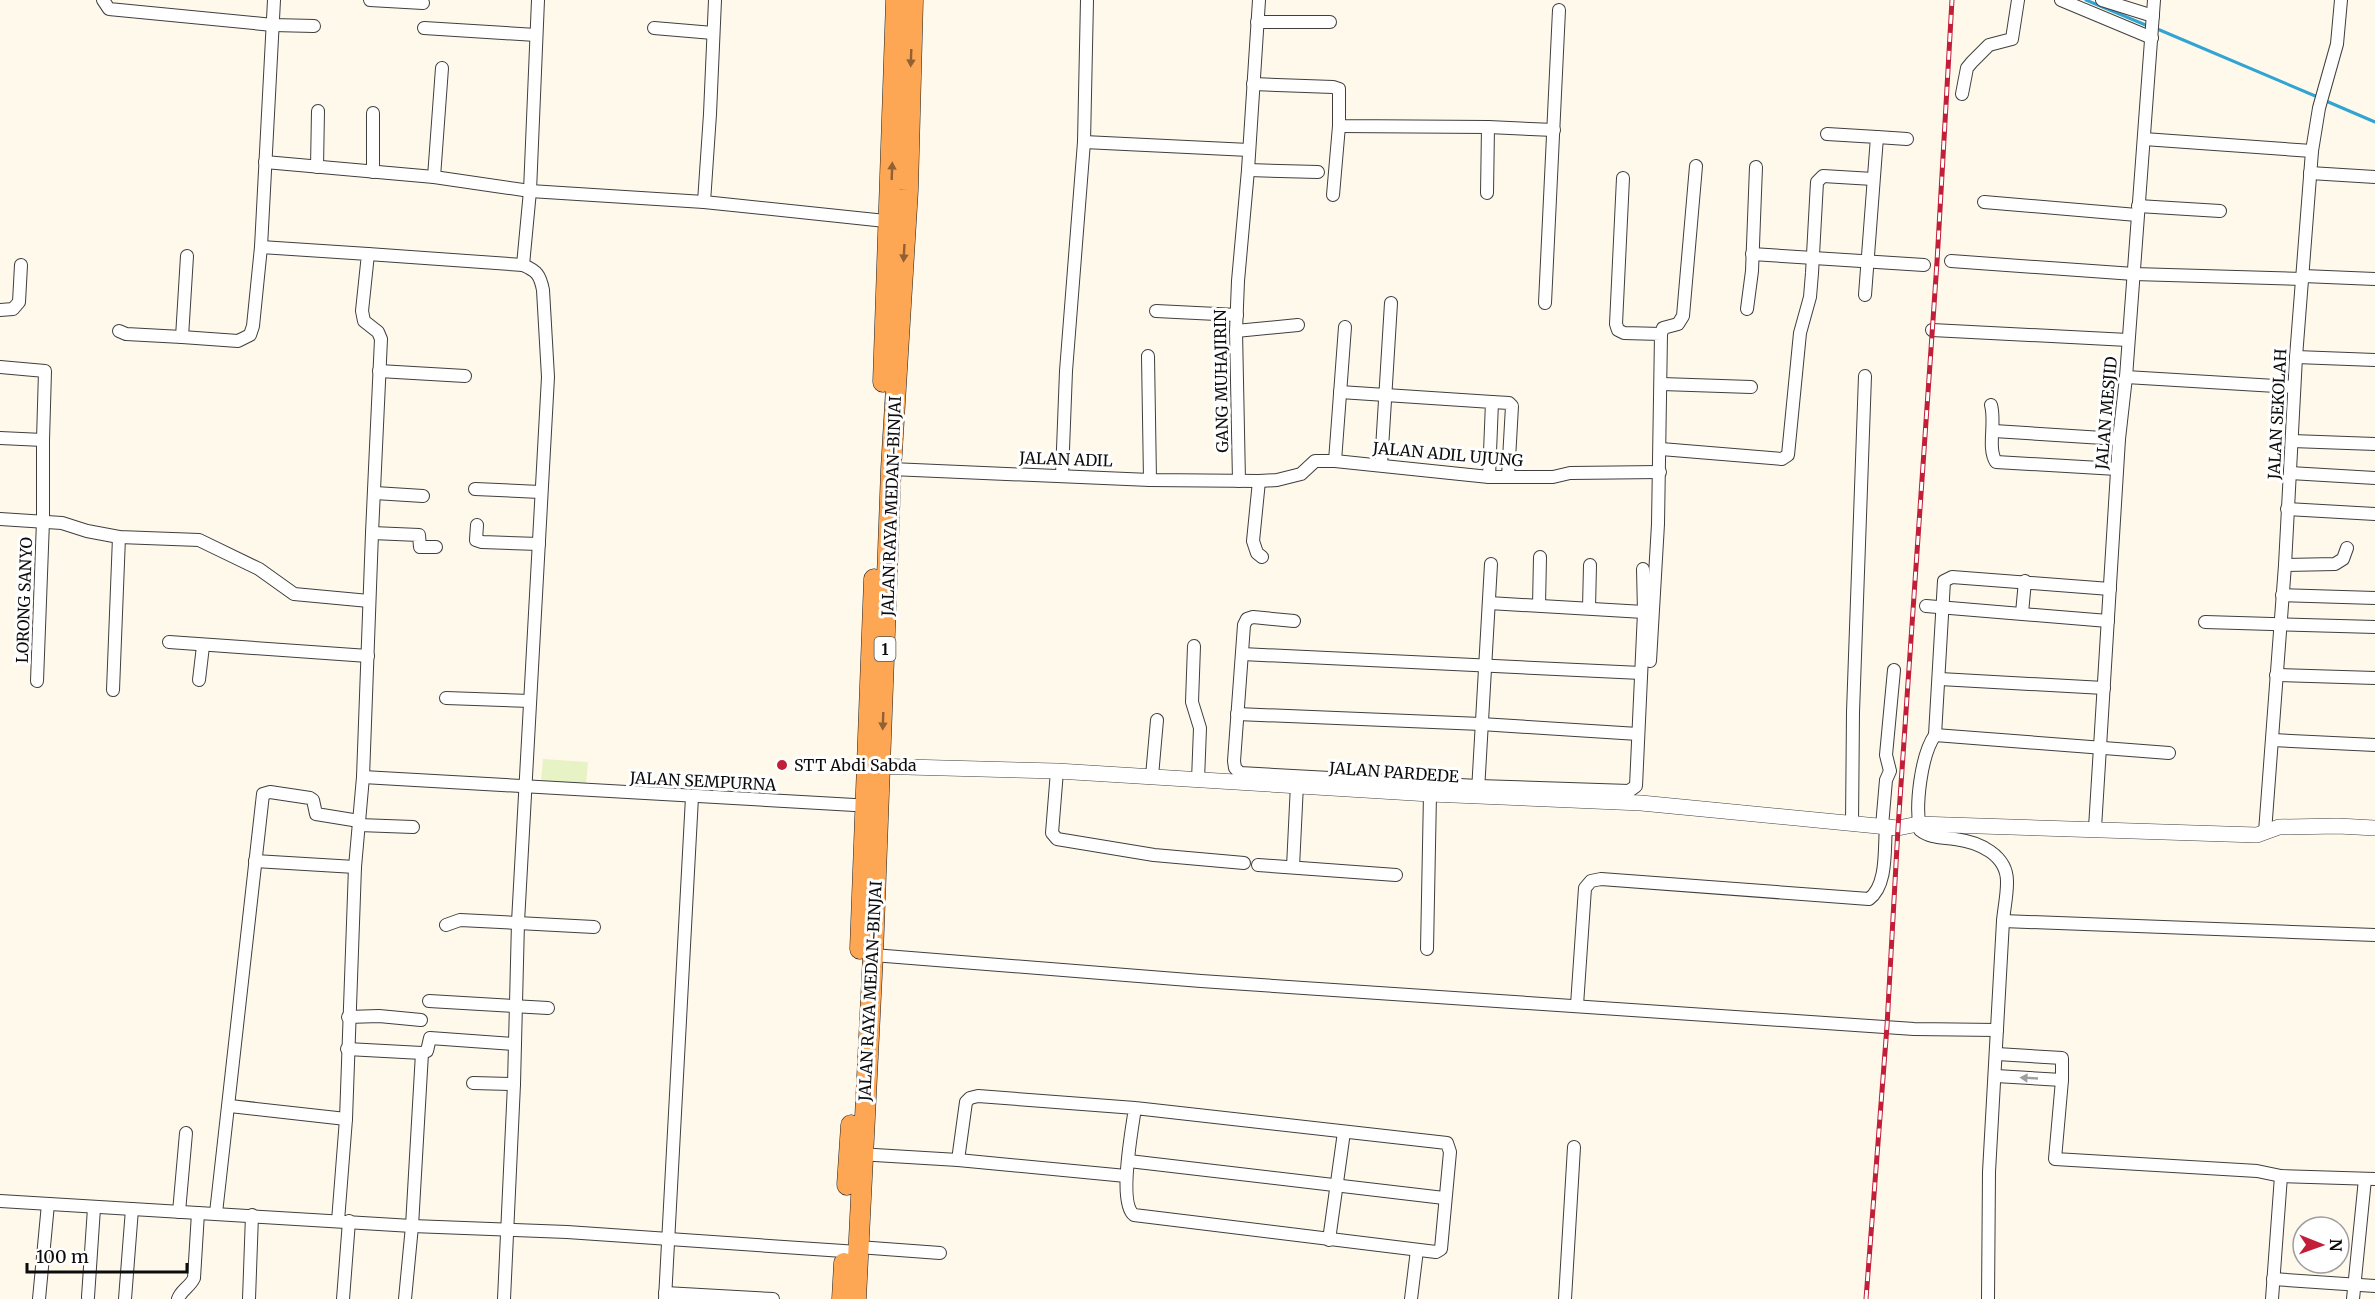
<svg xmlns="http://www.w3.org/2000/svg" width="2375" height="1299" font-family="Merriweather,serif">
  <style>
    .pitch { fill: #e7f2c5 }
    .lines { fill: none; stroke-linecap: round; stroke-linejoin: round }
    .stream { stroke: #31a4d3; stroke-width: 3 }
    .minor-casing { stroke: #3f3f3f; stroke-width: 14 }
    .tertiary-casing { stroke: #3f3f3f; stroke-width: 16 }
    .trunk-casing { stroke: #1d1d1d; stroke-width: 21 }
    .minor { stroke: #fff; stroke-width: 12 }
    .tertiary { stroke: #fff; stroke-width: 15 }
    .trunk { stroke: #fda754; stroke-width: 20 }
    .rail-casing { stroke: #c21e38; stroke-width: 5 }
    .rail { stroke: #fff; stroke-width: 3; stroke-dasharray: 9; stroke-linecap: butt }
    .oneway { fill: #916134 }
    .oneway2 { fill: #9e9e9e }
    .poi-dot { fill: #c21e38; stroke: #fff; stroke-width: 2 }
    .labels { text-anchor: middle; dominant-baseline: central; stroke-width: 6; stroke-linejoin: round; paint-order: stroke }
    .shield { fill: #fff; stroke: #555; stroke-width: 1.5 }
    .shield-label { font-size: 15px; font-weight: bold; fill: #0c0c0c }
    .street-label { font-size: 16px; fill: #0c0c0c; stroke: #fff }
    .poi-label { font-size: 16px; fill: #0c0c0c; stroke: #fff; text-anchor: start }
  </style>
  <rect width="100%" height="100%" fill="#fff9eb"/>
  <path class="pitch" d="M 543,759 L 588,762 L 586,785 L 541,782 Z"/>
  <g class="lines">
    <g class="stream">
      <path d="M 2086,0 L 2148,26"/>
      <path d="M 2155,28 L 2320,98"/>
      <path d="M 2326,101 L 2375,122"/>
    </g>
    <defs>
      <g id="minor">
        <path d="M 103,0 L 109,9 L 273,25 L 314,26"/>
        <path d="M 370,0 L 423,3"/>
        <path d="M 2061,0 L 2152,38"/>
        <path d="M 2102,0 L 2153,16"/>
        <path d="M 1257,22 L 1330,22"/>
        <path d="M 424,28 L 536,35"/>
        <path d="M 654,28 L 713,33"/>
        <path d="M 1253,84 L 1333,87 L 1339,89 L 1339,126 L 1488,127 L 1554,130"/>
        <path d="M 1962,94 L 1967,68 L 1972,62 L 1989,45 L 2012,39 L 2018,0"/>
        <path d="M 1827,134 L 1877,137 L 1865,295"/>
        <path d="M 1877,137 L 1907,139"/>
        <path d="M 2144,139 L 2312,151"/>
        <path d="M 1084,142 L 1249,150"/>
        <path d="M 265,162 L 434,177 L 530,191 L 704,202 L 895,222"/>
        <path d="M 317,167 L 318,111"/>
        <path d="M 1248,170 L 1318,172"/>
        <path d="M 373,172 L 373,113"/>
        <path d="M 2310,173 L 2375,177"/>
        <path d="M 434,177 L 442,68"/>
        <path d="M 1623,178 L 1616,324 L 1618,330 L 1624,333 L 1661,334 L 1658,524 L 1650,661"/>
        <path d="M 1487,193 L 1488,127"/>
        <path d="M 1333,195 L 1339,126"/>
        <path d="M 704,202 L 710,114 L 715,0"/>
        <path d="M 1984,202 L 2137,215"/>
        <path d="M 2138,206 L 2220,211"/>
        <path d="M 261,247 L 274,0"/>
        <path d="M 368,254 L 523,265 C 537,271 540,275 543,290 L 548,377 L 518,922 L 514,1084 L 504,1299"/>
        <path d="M 1752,254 L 1924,265"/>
        <path d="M 187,256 L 182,337 L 238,341 L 250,335 L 253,326 L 261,247 L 368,254 L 362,311 L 364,321 L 378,332 L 381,339 L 372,533 L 363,777 L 355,867 L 346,1119 L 338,1221"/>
        <path d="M 1951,261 L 2134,274 L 2303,279"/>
        <path d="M 523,265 L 530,191 L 538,0"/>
        <path d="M 2303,276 L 2375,279"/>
        <path d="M 1545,303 L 1559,10"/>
        <path d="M 1747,309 L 1752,271 L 1756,167"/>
        <path d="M 0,310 L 13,309 L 19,302 L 21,265"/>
        <path d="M 1156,311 L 1237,315"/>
        <path d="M 1932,330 L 2128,340"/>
        <path d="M 119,331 L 126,334 L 182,337"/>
        <path d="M 1236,331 L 1298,325"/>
        <path d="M 1661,334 L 1663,328 L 1678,324 L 1683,316 L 1696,166"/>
        <path d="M 1148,356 L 1150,480"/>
        <path d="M 2296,357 L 2375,360"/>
        <path d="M 0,367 L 45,371 L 43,440"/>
        <path d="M 379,371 L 465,376"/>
        <path d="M 2126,377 L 2294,387"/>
        <path d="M 1662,384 L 1751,387"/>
        <path d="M 1340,392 L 1492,402 L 1489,477"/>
        <path d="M 1492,402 L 1509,403 L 1512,406 L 1508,477"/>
        <path d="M 1991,405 C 1996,423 1987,448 1996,462 L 2117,469"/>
        <path d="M 1994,431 L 2119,439"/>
        <path d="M 0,438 L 43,440 L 43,521 L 37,681"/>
        <path d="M 2292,441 L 2375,444"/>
        <path d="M 1661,449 L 1782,459 L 1788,455 L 1800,333 L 1810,297 L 1812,273 L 1817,182 L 1823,176 L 1873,179"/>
        <path d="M 1335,461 L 1345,327"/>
        <path d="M 1381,465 L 1391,303"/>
        <path d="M 891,469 L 1150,480 L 1259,481 L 1277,480 L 1301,474 L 1315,461 L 1335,461 L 1489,477 L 1553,477 L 1570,473 L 1660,472"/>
        <path d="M 2290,473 L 2375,478"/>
        <path d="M 1062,475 L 1066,371 L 1084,142 L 1087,0"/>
        <path d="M 1239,481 L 1236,331 L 1238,281 L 1248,170 L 1259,0"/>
        <path d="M 1259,481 L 1253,541 L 1257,553 L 1262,557"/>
        <path d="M 475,489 L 540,492"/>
        <path d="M 375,493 L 423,496"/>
        <path d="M 2287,509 L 2375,514"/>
        <path d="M 0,519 L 62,523 L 87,531 L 119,537 L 199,540 L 259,569 L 294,594 L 369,601"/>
        <path d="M 477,525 L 476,540 L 482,542 L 539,544"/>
        <path d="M 372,533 L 419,535 L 420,547 L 436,547"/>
        <path d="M 2285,565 L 2335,564 L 2343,559 L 2347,548"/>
        <path d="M 2282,595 L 2375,598"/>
        <path d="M 1489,603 L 1644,612"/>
        <path d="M 1539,605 L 1540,557"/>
        <path d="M 1926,606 L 2108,621"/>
        <path d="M 1589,608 L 1590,565"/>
        <path d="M 2022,613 L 2025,581"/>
        <path d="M 1294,621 L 1253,617 L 1247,619 L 1244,625 L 1234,761 L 1235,768 L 1240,773 L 1478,786 L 1629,791 L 1636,786 L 1644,612 L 1643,569"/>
        <path d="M 2205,622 L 2375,627"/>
        <path d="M 169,642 L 368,656"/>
        <path d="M 1194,646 L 1192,702 L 1200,728 L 1198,780"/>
        <path d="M 1242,654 L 1641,673"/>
        <path d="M 2276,675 L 2375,678"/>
        <path d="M 1940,679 L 2104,688"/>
        <path d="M 199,680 L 203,646"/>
        <path d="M 113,690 L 119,537"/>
        <path d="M 446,698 L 530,701"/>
        <path d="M 1237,714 L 1481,724 L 1638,734"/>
        <path d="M 1935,735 L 2169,753"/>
        <path d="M 2272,740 L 2375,745"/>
        <path d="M 1057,771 L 1052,833 L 1057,839 L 1154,855 L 1244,863"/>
        <path d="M 1152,776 L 1157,720"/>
        <path d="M 363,777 L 872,806"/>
        <path d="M 1478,791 L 1491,564"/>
        <path d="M 1852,824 L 1853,712 L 1865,376"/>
        <path d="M 359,825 L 413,827"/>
        <path d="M 1882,826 L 1886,780 L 1890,771 L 1886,755 L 1894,670"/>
        <path d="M 2095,828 L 2119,439 L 2126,377 L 2154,0"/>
        <path d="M 2265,832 L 2285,565 L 2296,357 L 2312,151 L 2319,108 L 2337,44 L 2341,0"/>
        <path d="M 255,861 L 355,867"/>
        <path d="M 1258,865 L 1396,875"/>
        <path d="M 1293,867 L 1297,784"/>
        <path d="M 2003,921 L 2375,935"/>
        <path d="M 446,925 L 460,920 L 594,927"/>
        <path d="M 1427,949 L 1430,794"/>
        <path d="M 873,955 L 1201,981 L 1914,1029 L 1997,1030"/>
        <path d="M 429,1001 L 548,1008"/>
        <path d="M 1577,1005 L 1585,888 L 1591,881 L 1601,879 L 1869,899 C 1888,885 1884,848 1886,827"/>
        <path d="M 348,1017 L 379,1016 L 421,1020"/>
        <path d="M 347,1049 L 422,1053 L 427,1051 L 430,1038 L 515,1044"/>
        <path d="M 1997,1054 L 2062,1058 L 2062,1080 L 2055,1159 L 2257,1171 L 2281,1176 L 2375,1179"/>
        <path d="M 1996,1076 L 2062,1080"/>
        <path d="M 473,1083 L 514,1084"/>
        <path d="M 230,1106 L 346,1119"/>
        <path d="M 858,1154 L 958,1160 L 1126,1176"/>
        <path d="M 958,1160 L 966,1102 L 970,1098 L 978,1096 L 1135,1108 L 1447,1143 L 1450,1152 L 1441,1249 L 1436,1252 L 1134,1215 C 1118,1203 1132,1129 1135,1108"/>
        <path d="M 1129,1161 L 1444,1198"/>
        <path d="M 0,1201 L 412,1226 L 567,1232 L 858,1252"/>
        <path d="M 179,1212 L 186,1133"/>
        <path d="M 216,1213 L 263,794 L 270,792 L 310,798 L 313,800 L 316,814 L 359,821"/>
        <path d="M 1329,1240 L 1344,1132"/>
        <path d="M 858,1247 L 940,1253"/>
        <path d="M 2273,1279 L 2375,1286"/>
        <path d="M 665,1293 L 773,1299"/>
        <path d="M 88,1297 L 94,1208"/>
        <path d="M 39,1299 L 48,1204"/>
        <path d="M 125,1299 L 132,1209"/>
        <path d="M 178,1299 C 181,1290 190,1287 194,1278 L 198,1213"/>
        <path d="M 249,1299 L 252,1215"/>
        <path d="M 343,1299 L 349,1221"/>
        <path d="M 405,1299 L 412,1226 L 422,1053"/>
        <path d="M 665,1299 L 692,797"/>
        <path d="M 1411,1299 L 1417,1250"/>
        <path d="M 1565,1299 L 1574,1147"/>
        <path d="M 1988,1299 L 1989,1172 L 2003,921 C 2004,909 2007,896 2007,883 C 2008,855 1979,842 1955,839 C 1942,837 1930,838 1920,830 C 1915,805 1921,755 1935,735 L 1944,581 L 1952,577 L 2110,589"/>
        <path d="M 2272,1299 L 2281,1176"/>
        <path d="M 2353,1299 L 2365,1179"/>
      </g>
      <path id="tertiary" d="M 870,766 L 1057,771 L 1430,794 L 1641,803 L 1898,828 L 1918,824 L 2257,835 L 2279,827 L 2338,826 L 2375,828"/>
      <g id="trunk">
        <path d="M 883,382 L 896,0"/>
        <path d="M 860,949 L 874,579"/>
        <path d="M 847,1185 L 851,1125"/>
        <path d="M 842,1299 L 844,1263"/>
        <path d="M 856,1299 L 873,955 L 891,469 L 908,190 L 913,0"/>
      </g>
    </defs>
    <use href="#minor" class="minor-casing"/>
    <use href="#tertiary" class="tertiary-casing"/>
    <use href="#trunk" class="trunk-casing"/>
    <use href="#minor" class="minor"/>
    <use href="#tertiary" class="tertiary"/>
    <use href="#trunk" class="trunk"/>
    <defs>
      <path id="rail" d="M 1866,1299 L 1887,1026 L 1898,828 L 1937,262 L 1952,0"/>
    </defs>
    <use href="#rail" class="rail-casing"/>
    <use href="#rail" class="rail"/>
  </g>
  <defs><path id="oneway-solid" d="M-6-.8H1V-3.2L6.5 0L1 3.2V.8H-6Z" transform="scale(1.5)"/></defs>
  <g class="oneway">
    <use href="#oneway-solid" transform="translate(911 58) rotate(92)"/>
    <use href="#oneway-solid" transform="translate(892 171) rotate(-88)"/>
    <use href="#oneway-solid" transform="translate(904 253) rotate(93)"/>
    <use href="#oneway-solid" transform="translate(883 721) rotate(92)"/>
  </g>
  <use class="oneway2" href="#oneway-solid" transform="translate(2029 1078) rotate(-177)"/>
  <circle class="poi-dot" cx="782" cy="765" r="6"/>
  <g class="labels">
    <rect class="shield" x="874.5" y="637" width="21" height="24" rx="4.5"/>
    <g class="shield-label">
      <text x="885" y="649">1</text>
    </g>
    <g class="street-label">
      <text transform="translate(1221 381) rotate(-91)">GANG MUHAJIRIN</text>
      <text transform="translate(2106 413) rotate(-85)">JALAN MESJID</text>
      <text transform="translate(2277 414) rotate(-87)">JALAN SEKOLAH</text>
      <text transform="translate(1448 454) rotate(5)">JALAN ADIL UJUNG</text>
      <text transform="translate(1066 459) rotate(2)">JALAN ADIL</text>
      <text transform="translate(891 506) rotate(-88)">JALAN RAYA MEDAN-BINJAI</text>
      <text transform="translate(24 600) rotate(-88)">LORONG SANYO</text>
      <text transform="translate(1394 772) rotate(4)">JALAN PARDEDE</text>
      <text transform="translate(703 781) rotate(3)">JALAN SEMPURNA</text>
      <text transform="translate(870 991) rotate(-87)">JALAN RAYA MEDAN-BINJAI</text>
    </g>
    <g class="poi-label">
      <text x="794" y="765">STT Abdi Sabda</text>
    </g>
  </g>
  <g transform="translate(2321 1245) rotate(91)"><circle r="28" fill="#ffffff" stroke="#9e9e9e" stroke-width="1.5"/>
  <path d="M0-4.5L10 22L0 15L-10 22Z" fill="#c21e38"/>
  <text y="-9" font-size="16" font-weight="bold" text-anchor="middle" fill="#0c0c0c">N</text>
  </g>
  <path d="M27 1263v9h160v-9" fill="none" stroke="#0c0c0c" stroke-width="3"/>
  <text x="36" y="1263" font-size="18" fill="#0c0c0c" stroke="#ffffff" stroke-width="4.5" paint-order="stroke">100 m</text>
</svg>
